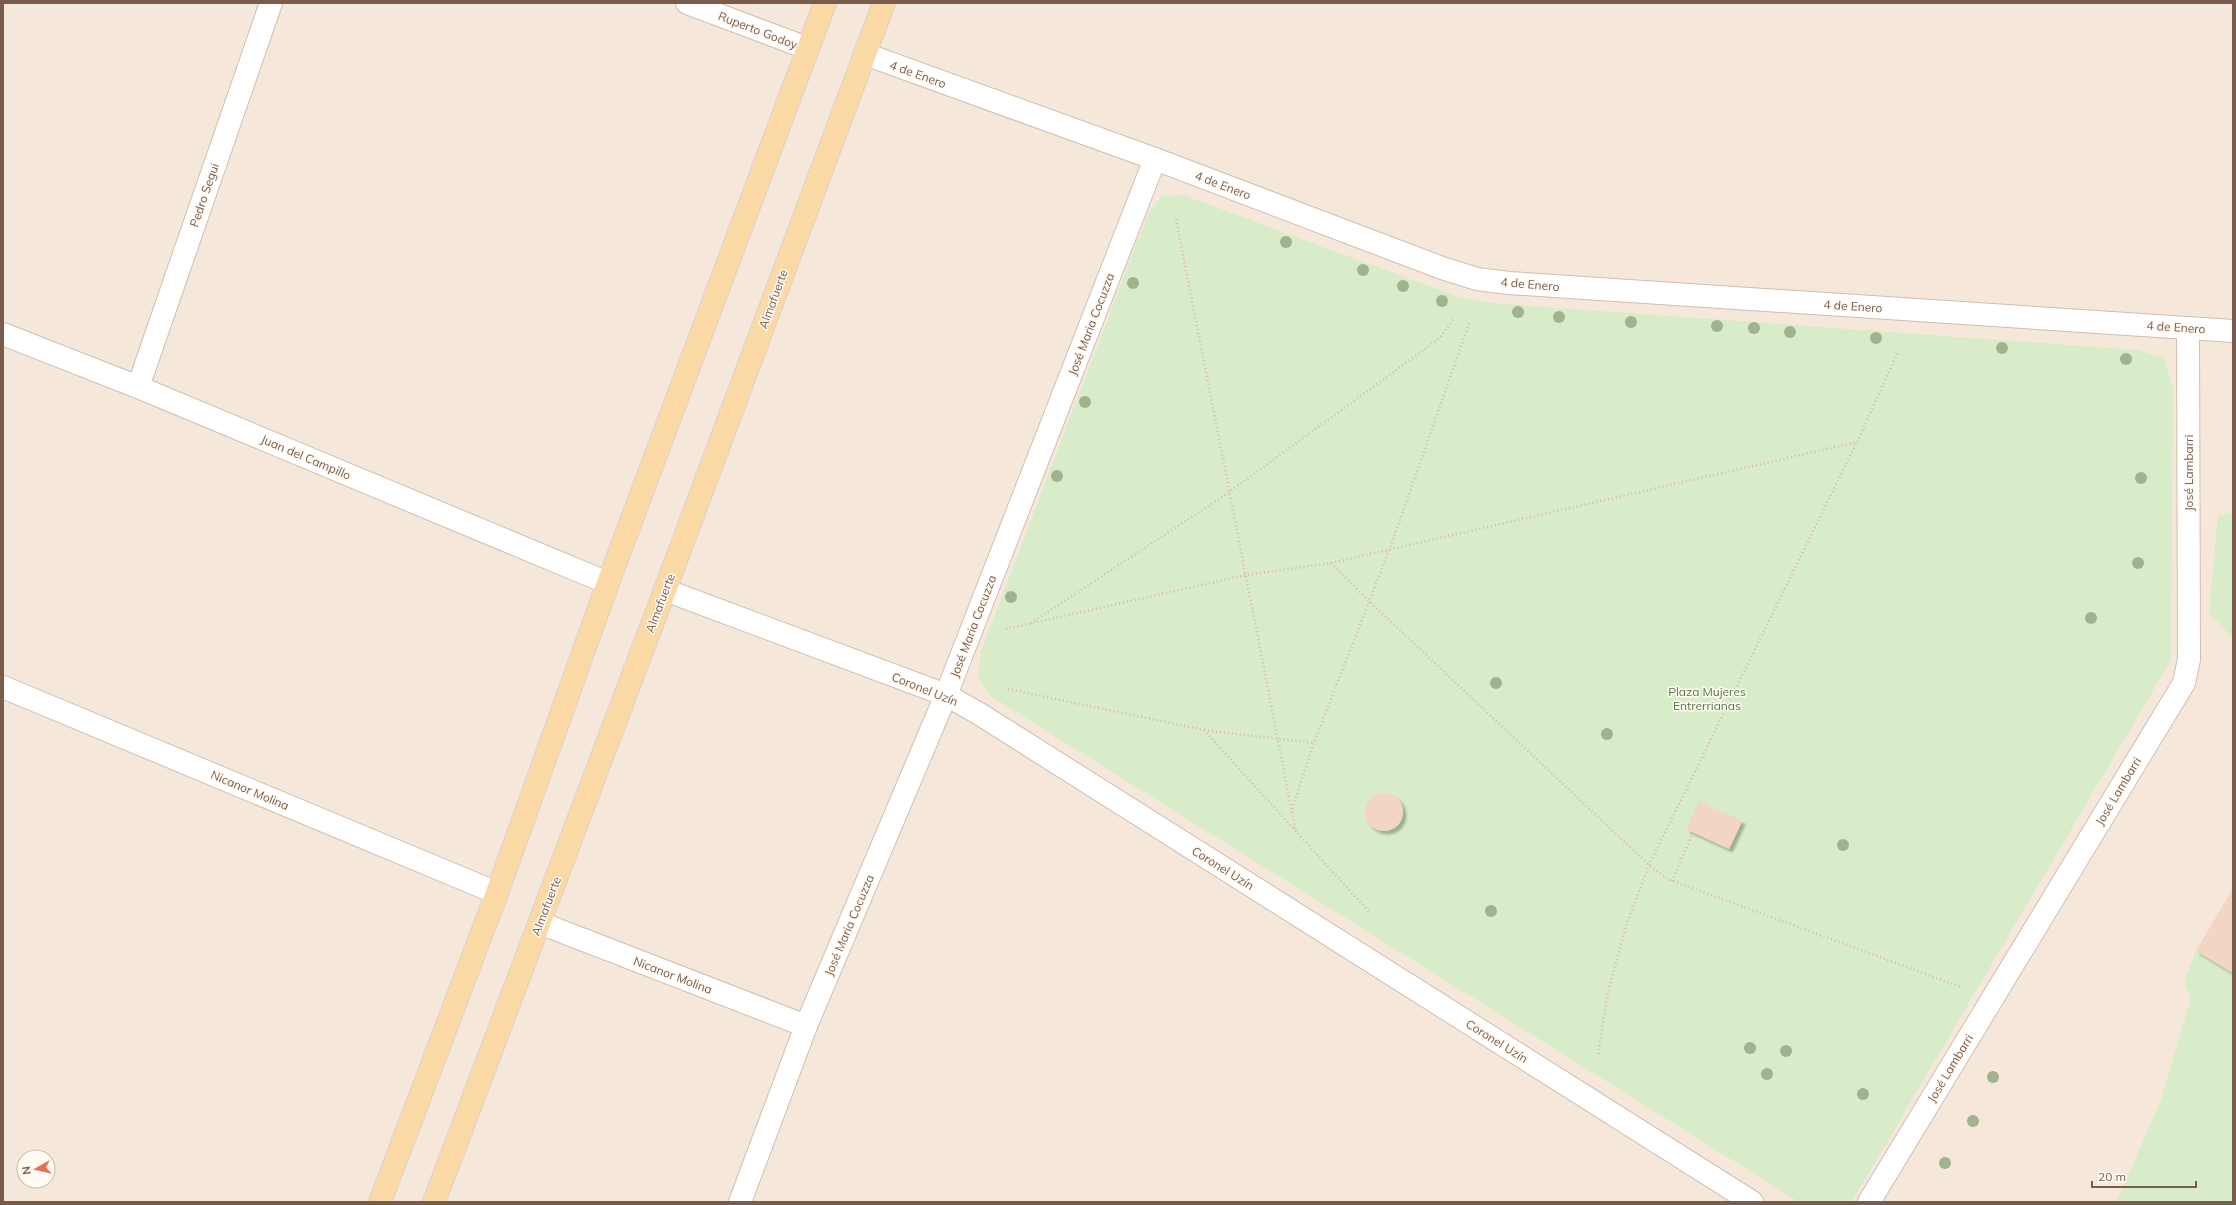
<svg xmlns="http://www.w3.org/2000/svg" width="2236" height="1205" font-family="Mulish,sans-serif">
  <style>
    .residential { fill: #f5e8da; fill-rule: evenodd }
    .green { fill: #d8ecc9 }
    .building { fill: #f3d5c3; filter: url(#shadow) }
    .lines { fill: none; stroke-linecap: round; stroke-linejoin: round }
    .minor-casing { stroke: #d1beb0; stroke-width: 24 }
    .primary-casing { stroke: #dad1cd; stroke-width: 24 }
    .path { stroke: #d9b8a5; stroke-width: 2.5; stroke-dasharray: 1 3; stroke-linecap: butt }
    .minor { stroke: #fff; stroke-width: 22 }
    .primary { stroke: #fbd9a5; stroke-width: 22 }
    .tree { fill: #a0b28e }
    .labels { text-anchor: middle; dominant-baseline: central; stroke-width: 3; stroke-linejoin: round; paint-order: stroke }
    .street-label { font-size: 12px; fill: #7a5c4d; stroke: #fffaf3 }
    .park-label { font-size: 12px; fill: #537a41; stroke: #fffaf3 }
  </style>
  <defs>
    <filter id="shadow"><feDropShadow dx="3.5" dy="3.5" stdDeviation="1" flood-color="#0004"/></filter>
  </defs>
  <rect width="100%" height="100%" fill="#fdf6ec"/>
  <path class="residential" d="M 3,3 L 2233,3 L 2233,1202 L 3,1202 ZM 24,1157 L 48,1157 L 48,1181 L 24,1181 Z"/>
  <g class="green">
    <path d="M 1183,195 L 1461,298 L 1490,303 L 2137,350 L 2164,358 L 2173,387 L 2171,660 L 1854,1198 L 1849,1202 L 1799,1202 L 991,696 L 978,678 L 981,651 L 1149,211 L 1162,196 Z"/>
    <path d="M 2233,512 L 2233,638 L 2209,613 L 2218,516 Z"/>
    <path d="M 2196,951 L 2233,973 L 2233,1202 L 2113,1202 L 2117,1201 L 2161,1100 L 2191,998 L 2184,982 Z"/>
  </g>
  <g class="building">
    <circle cx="1384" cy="812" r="19"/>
    <path d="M 1699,801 L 1742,821 L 1729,849 L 1686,829 Z"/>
    <path d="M 2233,888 L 2233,973 L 2196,951 Z"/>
  </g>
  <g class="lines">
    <defs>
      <g id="minor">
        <path d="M 687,3 L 807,48"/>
        <path d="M 865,54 L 1155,159 L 1442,268 L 1477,279 L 1509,283 L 2233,331"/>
        <path d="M 3,334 L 138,387 L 608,583"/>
        <path d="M 138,387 L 271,3"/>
        <path d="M 665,590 L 946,695 L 978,713 L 1752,1202"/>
        <path d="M 3,687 L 497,893"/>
        <path d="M 540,923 L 806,1026"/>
        <path d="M 740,1202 L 806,1026 L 946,695 L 1155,159"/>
        <path d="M 1869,1202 L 2184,683 L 2189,659 L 2188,328"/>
      </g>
      <g id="primary">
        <path d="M 380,1202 L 497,893 L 608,583 L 825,3"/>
        <path d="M 434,1202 L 665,590 L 884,3"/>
      </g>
    </defs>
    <use href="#minor" class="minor-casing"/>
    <use href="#primary" class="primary-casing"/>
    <g class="path">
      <path d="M 1176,219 L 1296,832"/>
      <path d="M 1331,563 L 1369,601 L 1649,865 L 1668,879 L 1961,987"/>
      <path d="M 1031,623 L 1228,493 L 1440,338 L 1454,318"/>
      <path d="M 1006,629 L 1246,575 L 1331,563 L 1857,442"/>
      <path d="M 1008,689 L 1204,730 L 1370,913"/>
      <path d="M 1204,730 L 1314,743"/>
      <path d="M 1292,809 L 1314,743 L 1390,548 L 1470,321"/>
      <path d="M 1672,881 L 1693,833"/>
      <path d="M 1598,1054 L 1608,992 L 1626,926 L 1649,865 L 1857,442 L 1898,352"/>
    </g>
    <use href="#minor" class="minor"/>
    <use href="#primary" class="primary"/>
  </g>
  <g class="tree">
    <circle cx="1286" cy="242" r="6"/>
    <circle cx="1363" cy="270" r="6"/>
    <circle cx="1133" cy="283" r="6"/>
    <circle cx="1403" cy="286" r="6"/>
    <circle cx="1442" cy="301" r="6"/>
    <circle cx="1518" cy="312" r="6"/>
    <circle cx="1559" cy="317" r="6"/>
    <circle cx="1631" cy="322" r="6"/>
    <circle cx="1717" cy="326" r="6"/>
    <circle cx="1754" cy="328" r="6"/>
    <circle cx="1790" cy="332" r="6"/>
    <circle cx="1876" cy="338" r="6"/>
    <circle cx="2002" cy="348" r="6"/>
    <circle cx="2126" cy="359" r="6"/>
    <circle cx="1085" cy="402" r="6"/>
    <circle cx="1057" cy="476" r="6"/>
    <circle cx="2141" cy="478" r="6"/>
    <circle cx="2138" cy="563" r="6"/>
    <circle cx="1011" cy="597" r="6"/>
    <circle cx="2091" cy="618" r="6"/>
    <circle cx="1496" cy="683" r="6"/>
    <circle cx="1607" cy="734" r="6"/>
    <circle cx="1843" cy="845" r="6"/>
    <circle cx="1491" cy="911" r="6"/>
    <circle cx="1750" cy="1048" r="6"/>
    <circle cx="1786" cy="1051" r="6"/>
    <circle cx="1767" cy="1074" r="6"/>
    <circle cx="1993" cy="1077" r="6"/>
    <circle cx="1863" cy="1094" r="6"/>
    <circle cx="1973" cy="1121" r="6"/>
    <circle cx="1945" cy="1163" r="6"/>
  </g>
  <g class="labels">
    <g class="street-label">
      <text transform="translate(758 30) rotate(21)">Ruperto Godoy</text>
      <text transform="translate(918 74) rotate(20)">4 de Enero</text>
      <text transform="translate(1223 185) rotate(21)">4 de Enero</text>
      <text transform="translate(204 195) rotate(-71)">Pedro Segui</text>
      <text transform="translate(1530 284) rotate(5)">4 de Enero</text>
      <text transform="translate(773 299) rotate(-70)">Almafuerte</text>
      <text transform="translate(1853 306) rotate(4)">4 de Enero</text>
      <text transform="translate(1091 324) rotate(-69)">José Maria Cocuzza</text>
      <text transform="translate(2176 327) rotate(4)">4 de Enero</text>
      <text transform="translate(306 457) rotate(23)">Juan del Campillo</text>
      <text transform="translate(2188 473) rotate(-90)">José Lambarri</text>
      <text transform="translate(660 603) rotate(-69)">Almafuerte</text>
      <text transform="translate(973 626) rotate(-69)">José Maria Cocuzza</text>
      <text transform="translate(925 689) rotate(22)">Coronel Uzín</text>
      <text transform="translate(250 790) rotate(23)">Nicanor Molina</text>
      <text transform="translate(2118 791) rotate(-59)">José Lambarri</text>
      <text transform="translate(1223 868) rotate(32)">Coronel Uzín</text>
      <text transform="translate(546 906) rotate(-69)">Almafuerte</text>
      <text transform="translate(849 925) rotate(-67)">José Maria Cocuzza</text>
      <text transform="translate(673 975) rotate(21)">Nicanor Molina</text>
      <text transform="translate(1497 1041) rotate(32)">Coronel Uzín</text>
      <text transform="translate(1950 1068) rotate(-59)">José Lambarri</text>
    </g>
    <g class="park-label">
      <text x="1707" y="691">Plaza Mujeres<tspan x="1707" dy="14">Entrerrianas</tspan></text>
    </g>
  </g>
  <rect width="2236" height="1205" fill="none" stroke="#7a5c4d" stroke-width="8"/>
  <g transform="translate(36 1169) rotate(262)"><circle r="19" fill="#fffaf3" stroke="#cabbb1"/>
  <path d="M0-3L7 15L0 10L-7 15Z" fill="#e76f51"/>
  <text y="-6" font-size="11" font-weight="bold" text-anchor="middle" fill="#7a5c4d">N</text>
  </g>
  <path d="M2092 1181v6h104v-6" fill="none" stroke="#7a5c4d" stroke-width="2"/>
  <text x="2098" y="1181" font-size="12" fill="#7a5c4d" stroke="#fffaf3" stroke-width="3" paint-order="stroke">20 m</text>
</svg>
